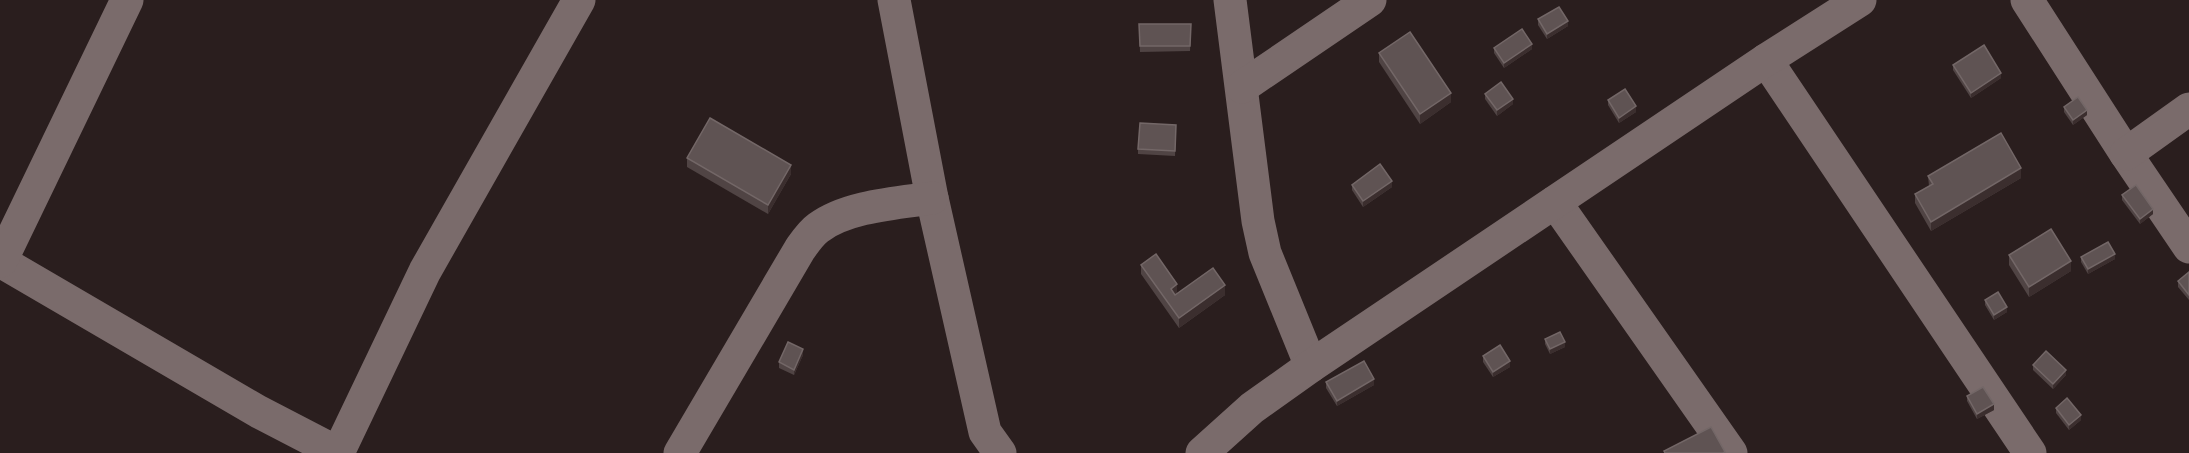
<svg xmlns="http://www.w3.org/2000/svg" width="2189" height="453" font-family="'Libre Baskerville',serif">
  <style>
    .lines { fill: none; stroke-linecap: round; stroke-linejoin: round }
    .minor { stroke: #7a6b6b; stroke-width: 33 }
    .wall { fill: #504444 }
    .shaded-wall { fill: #3b2e2e }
    .building { fill: #5f5353; stroke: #736767; stroke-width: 1.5 }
  </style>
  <rect width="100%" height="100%" fill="#2a1e1e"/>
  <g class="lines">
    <g class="minor">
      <path d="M 894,0 L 932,198 L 985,432 L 1000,453"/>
      <path d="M 1230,0 L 1258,221 L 1265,253 L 1311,366"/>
      <path d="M 2027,0 L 2126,154 L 2189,247"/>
      <path d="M 1766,60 L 2030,453"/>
      <path d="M 1242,87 L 1370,0"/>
      <path d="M 2126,154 L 2189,109"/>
      <path d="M 1555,202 L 1731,453"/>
      <path d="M 0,261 L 259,412 L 338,453 L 425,271 L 579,0"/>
      <path d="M 1,261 L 127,0"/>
      <path d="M 680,453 L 800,249 C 805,242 811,233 818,228 C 847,206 898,203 932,198"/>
      <path d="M 1202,453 L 1252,408 L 1311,366 L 1766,60 L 1860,0"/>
    </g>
  </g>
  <g class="wall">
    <path d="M 1538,19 L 1568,26 L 1547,39 L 1538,25 Z"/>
    <path d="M 1139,24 L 1191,24 L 1190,51 L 1140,52 Z"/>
    <path d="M 1494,48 L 1532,49 L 1504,68 L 1494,53 Z"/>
    <path d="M 1379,53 L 1451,102 L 1420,124 L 1379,62 Z"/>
    <path d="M 1953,65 L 2001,78 L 1971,98 L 1953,70 Z"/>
    <path d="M 1485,94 L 1513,104 L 1497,116 L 1485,99 Z"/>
    <path d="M 1608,100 L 1636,112 L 1619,123 L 1608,105 Z"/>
    <path d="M 2064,107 L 2087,115 L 2073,125 L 2064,112 Z"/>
    <path d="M 1176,125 L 1175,156 L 1138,154 L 1138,149 Z"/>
    <path d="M 687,158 L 791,174 L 768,214 L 687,167 Z"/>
    <path d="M 1928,176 L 2021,178 L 1931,231 L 1915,203 L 1915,194 L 1929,186 Z"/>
    <path d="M 1352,185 L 1392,187 L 1363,207 L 1352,190 Z"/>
    <path d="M 2122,195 L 2153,214 L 2140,224 L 2122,200 Z"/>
    <path d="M 2009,255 L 2071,271 L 2029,297 L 2009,265 Z"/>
    <path d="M 2081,257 L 2115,259 L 2088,274 L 2081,262 Z"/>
    <path d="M 1141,265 L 1177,293 L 1225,295 L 1179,328 L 1141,274 Z"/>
    <path d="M 2189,272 L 2189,300 L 2178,287 L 2178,281 Z"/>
    <path d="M 1985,300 L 2007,312 L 1994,320 L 1985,305 Z"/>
    <path d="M 1545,339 L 1565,347 L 1550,354 L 1545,344 Z"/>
    <path d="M 803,355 L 794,375 L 779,368 L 779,362 Z"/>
    <path d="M 1483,356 L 1510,367 L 1493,377 L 1483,362 Z"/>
    <path d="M 2033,365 L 2066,375 L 2053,389 L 2033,370 Z"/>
    <path d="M 1326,382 L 1374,385 L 1337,406 L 1326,388 Z"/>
    <path d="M 1967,396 L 1994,410 L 1977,419 L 1967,401 Z"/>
    <path d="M 2056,408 L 2081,420 L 2069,430 L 2056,413 Z"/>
  </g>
  <g class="shaded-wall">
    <path d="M 1568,21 L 1568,26 L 1547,39 L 1547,34 Z"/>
    <path d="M 1532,44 L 1532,49 L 1504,68 L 1504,63 Z"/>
    <path d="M 2001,73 L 2001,78 L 1971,98 L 1971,93 Z"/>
    <path d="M 1451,93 L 1451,102 L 1420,124 L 1420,114 Z"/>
    <path d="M 1513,99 L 1513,104 L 1497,116 L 1497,110 Z"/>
    <path d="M 1636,106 L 1636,112 L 1619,123 L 1619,118 Z"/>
    <path d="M 2087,110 L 2087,115 L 2073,125 L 2073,120 Z"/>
    <path d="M 791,165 L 791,174 L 768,214 L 768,205 Z"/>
    <path d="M 2021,168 L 2021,178 L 1931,231 L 1931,222 Z"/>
    <path d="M 1392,181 L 1392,187 L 1363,207 L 1363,201 Z"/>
    <path d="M 2153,209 L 2153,214 L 2140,224 L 2140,219 Z"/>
    <path d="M 2115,254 L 2115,259 L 2088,274 L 2088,269 Z"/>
    <path d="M 2071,261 L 2071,271 L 2029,297 L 2029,287 Z"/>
    <path d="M 1177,284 L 1177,294 L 1171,298 L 1171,289 Z"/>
    <path d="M 1225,285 L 1225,295 L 1179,328 L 1179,318 Z"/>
    <path d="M 2007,307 L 2007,312 L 1994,320 L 1994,315 Z"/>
    <path d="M 1565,342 L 1565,347 L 1550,354 L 1550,349 Z"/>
    <path d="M 803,349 L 803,355 L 794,375 L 794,370 Z"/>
    <path d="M 1510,361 L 1510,367 L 1493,377 L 1493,372 Z"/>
    <path d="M 2066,370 L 2066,375 L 2053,389 L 2053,384 Z"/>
    <path d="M 1374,379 L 1374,385 L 1337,406 L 1337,401 Z"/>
    <path d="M 1994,404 L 1994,410 L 1977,419 L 1977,414 Z"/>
    <path d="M 2081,415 L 2081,420 L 2069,430 L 2069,425 Z"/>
  </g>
  <g class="building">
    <path d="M 1559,7 L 1568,21 L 1547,34 L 1538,19 Z"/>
    <path d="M 1139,24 L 1191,24 L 1190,46 L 1140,46 Z"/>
    <path d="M 1522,29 L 1532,44 L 1504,63 L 1494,48 Z"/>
    <path d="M 1410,32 L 1451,93 L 1420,114 L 1379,53 Z"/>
    <path d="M 1984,45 L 2001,73 L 1971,93 L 1953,65 Z"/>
    <path d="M 1501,82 L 1513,99 L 1497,110 L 1485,94 Z"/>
    <path d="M 1625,89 L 1636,106 L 1619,118 L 1608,100 Z"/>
    <path d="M 2078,97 L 2087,110 L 2073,120 L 2064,107 Z"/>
    <path d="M 710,118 L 791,165 L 768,205 L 687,158 Z"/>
    <path d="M 1140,123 L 1176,125 L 1175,151 L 1138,149 Z"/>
    <path d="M 2001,133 L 2021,168 L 1931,222 L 1915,194 L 1933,184 L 1928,176 Z"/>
    <path d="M 1380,164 L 1392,181 L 1363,201 L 1352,185 Z"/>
    <path d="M 2136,185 L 2153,209 L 2140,219 L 2122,195 Z"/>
    <path d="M 2051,229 L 2071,261 L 2029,287 L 2009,255 Z"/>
    <path d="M 2108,242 L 2115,254 L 2088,269 L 2081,257 Z"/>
    <path d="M 1156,254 L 1177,284 L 1171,289 L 1175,295 L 1213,268 L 1225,285 L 1179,318 L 1141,265 Z"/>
    <path d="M 2189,272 L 2189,295 L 2178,281 Z"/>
    <path d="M 1998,292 L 2007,307 L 1994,315 L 1985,300 Z"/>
    <path d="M 1560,332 L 1565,342 L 1550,349 L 1545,339 Z"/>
    <path d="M 788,342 L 803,349 L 794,370 L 779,362 Z"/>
    <path d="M 1500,345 L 1510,361 L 1493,372 L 1483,356 Z"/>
    <path d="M 2046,351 L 2066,370 L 2053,384 L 2033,365 Z"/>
    <path d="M 1364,361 L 1374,379 L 1337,401 L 1326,382 Z"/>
    <path d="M 1983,387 L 1994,404 L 1977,414 L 1967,396 Z"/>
    <path d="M 2067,398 L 2081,415 L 2069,425 L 2056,408 Z"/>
    <path d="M 1711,427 L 1725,452 L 1723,453 L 1665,453 L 1664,451 Z"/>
  </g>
</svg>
